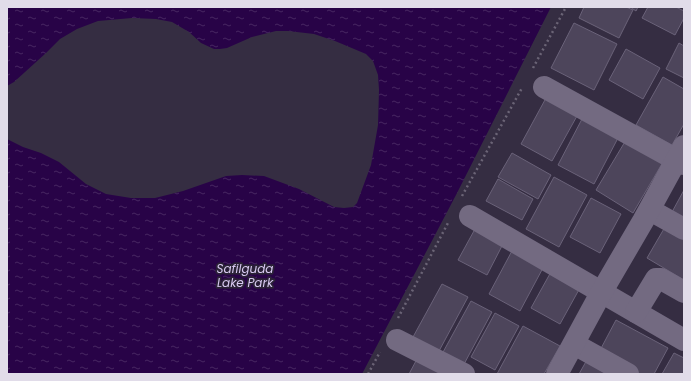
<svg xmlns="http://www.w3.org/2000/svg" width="691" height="381" font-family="Poppins,sans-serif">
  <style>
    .water { fill: url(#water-ripples) }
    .building { fill: #4d455b; stroke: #6a6279 }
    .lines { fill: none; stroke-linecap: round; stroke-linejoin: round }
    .path { stroke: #6b6476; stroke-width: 2.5; stroke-dasharray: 2 3; stroke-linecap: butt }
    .minor { stroke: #736a81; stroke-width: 22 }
    .labels { text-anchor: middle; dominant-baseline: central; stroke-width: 3.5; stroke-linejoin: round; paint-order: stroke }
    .water-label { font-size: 12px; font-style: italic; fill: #d8c9f1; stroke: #2b2337 }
  </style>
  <defs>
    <pattern id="water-ripples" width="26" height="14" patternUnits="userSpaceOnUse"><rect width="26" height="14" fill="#280347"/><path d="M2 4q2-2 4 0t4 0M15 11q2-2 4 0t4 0" fill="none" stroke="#472762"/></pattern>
  </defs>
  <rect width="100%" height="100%" fill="#352d42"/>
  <path class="water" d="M 7,7 L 551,7 L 456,195 L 362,374 L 7,374 L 7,139 L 23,147 L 41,153 L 59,162 L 86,184 L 106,194 L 131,198 L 155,198 L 183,191 L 226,176 L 242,175 L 264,176 L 299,189 L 334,207 L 344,208 L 353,207 L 357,203 L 371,165 L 378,125 L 379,90 L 378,75 L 373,61 L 366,54 L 335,41 L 314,34 L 288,31 L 276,31 L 252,37 L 227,48 L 220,49 L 214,49 L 201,43 L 189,32 L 172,22 L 156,19 L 132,18 L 98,21 L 77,29 L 60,39 L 46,53 L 14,82 L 7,86 Z"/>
  <g class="building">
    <path d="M 584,7 L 626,7 L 633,10 L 619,38 L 579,18 Z"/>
    <path d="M 630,7 L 638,7 L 636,11 Z"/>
    <path d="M 648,7 L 676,7 L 684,11 L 684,18 L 675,35 L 642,18 Z"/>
    <path d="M 574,23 L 617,44 L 594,90 L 551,68 Z"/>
    <path d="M 679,43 L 684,46 L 684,78 L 666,69 Z"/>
    <path d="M 626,49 L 660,68 L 643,99 L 609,80 Z"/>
    <path d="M 663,77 L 684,89 L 684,124 L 672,145 L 636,125 Z"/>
    <path d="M 546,98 L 577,116 L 552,161 L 521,144 Z"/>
    <path d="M 582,119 L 618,138 L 594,184 L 558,165 Z"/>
    <path d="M 626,140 L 663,162 L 633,213 L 596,190 Z"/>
    <path d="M 512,153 L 551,175 L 538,199 L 498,177 Z"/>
    <path d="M 554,177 L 587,195 L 559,247 L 526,229 Z"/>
    <path d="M 498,179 L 533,199 L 522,220 L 486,201 Z"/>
    <path d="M 684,190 L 684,218 L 672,212 Z"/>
    <path d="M 591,198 L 621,214 L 600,253 L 570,237 Z"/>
    <path d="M 665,227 L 684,239 L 684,280 L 647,258 Z"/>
    <path d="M 475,229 L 503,244 L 487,275 L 458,260 Z"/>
    <path d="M 513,249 L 544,266 L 520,311 L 489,294 Z"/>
    <path d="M 552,270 L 581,286 L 560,324 L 531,308 Z"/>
    <path d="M 442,284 L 468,297 L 439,351 L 413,337 Z"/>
    <path d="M 471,301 L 492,312 L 463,366 L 442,354 Z"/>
    <path d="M 495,313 L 519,326 L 495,370 L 471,357 Z"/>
    <path d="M 616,320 L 668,348 L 654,374 L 636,374 L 598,354 Z"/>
    <path d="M 523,326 L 560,346 L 544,374 L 497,374 Z"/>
    <path d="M 674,353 L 684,358 L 684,374 L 662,374 Z"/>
    <path d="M 588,358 L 617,374 L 579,374 Z"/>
    <path d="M 417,359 L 441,372 L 440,374 L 409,374 Z"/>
  </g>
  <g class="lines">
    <g class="path">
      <path d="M 533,68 L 566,7"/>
      <path d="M 462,196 L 522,88"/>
      <path d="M 398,318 L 449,221"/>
      <path d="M 368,374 L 380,352"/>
    </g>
    <g class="minor">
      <path d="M 544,87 L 684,164"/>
      <path d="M 650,210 L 684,229"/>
      <path d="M 470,216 L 684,340"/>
      <path d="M 636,312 L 656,279 L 661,279 L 684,292"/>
      <path d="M 397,340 L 464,374"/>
      <path d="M 574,344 L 628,374"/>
      <path d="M 557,374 L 601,293 L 643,221 L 684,146"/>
    </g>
  </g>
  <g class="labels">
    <g class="water-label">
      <text x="245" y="268">Safilguda<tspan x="245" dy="14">Lake Park</tspan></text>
    </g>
  </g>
  <rect width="691" height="381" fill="none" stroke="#e1dce9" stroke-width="16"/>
</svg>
